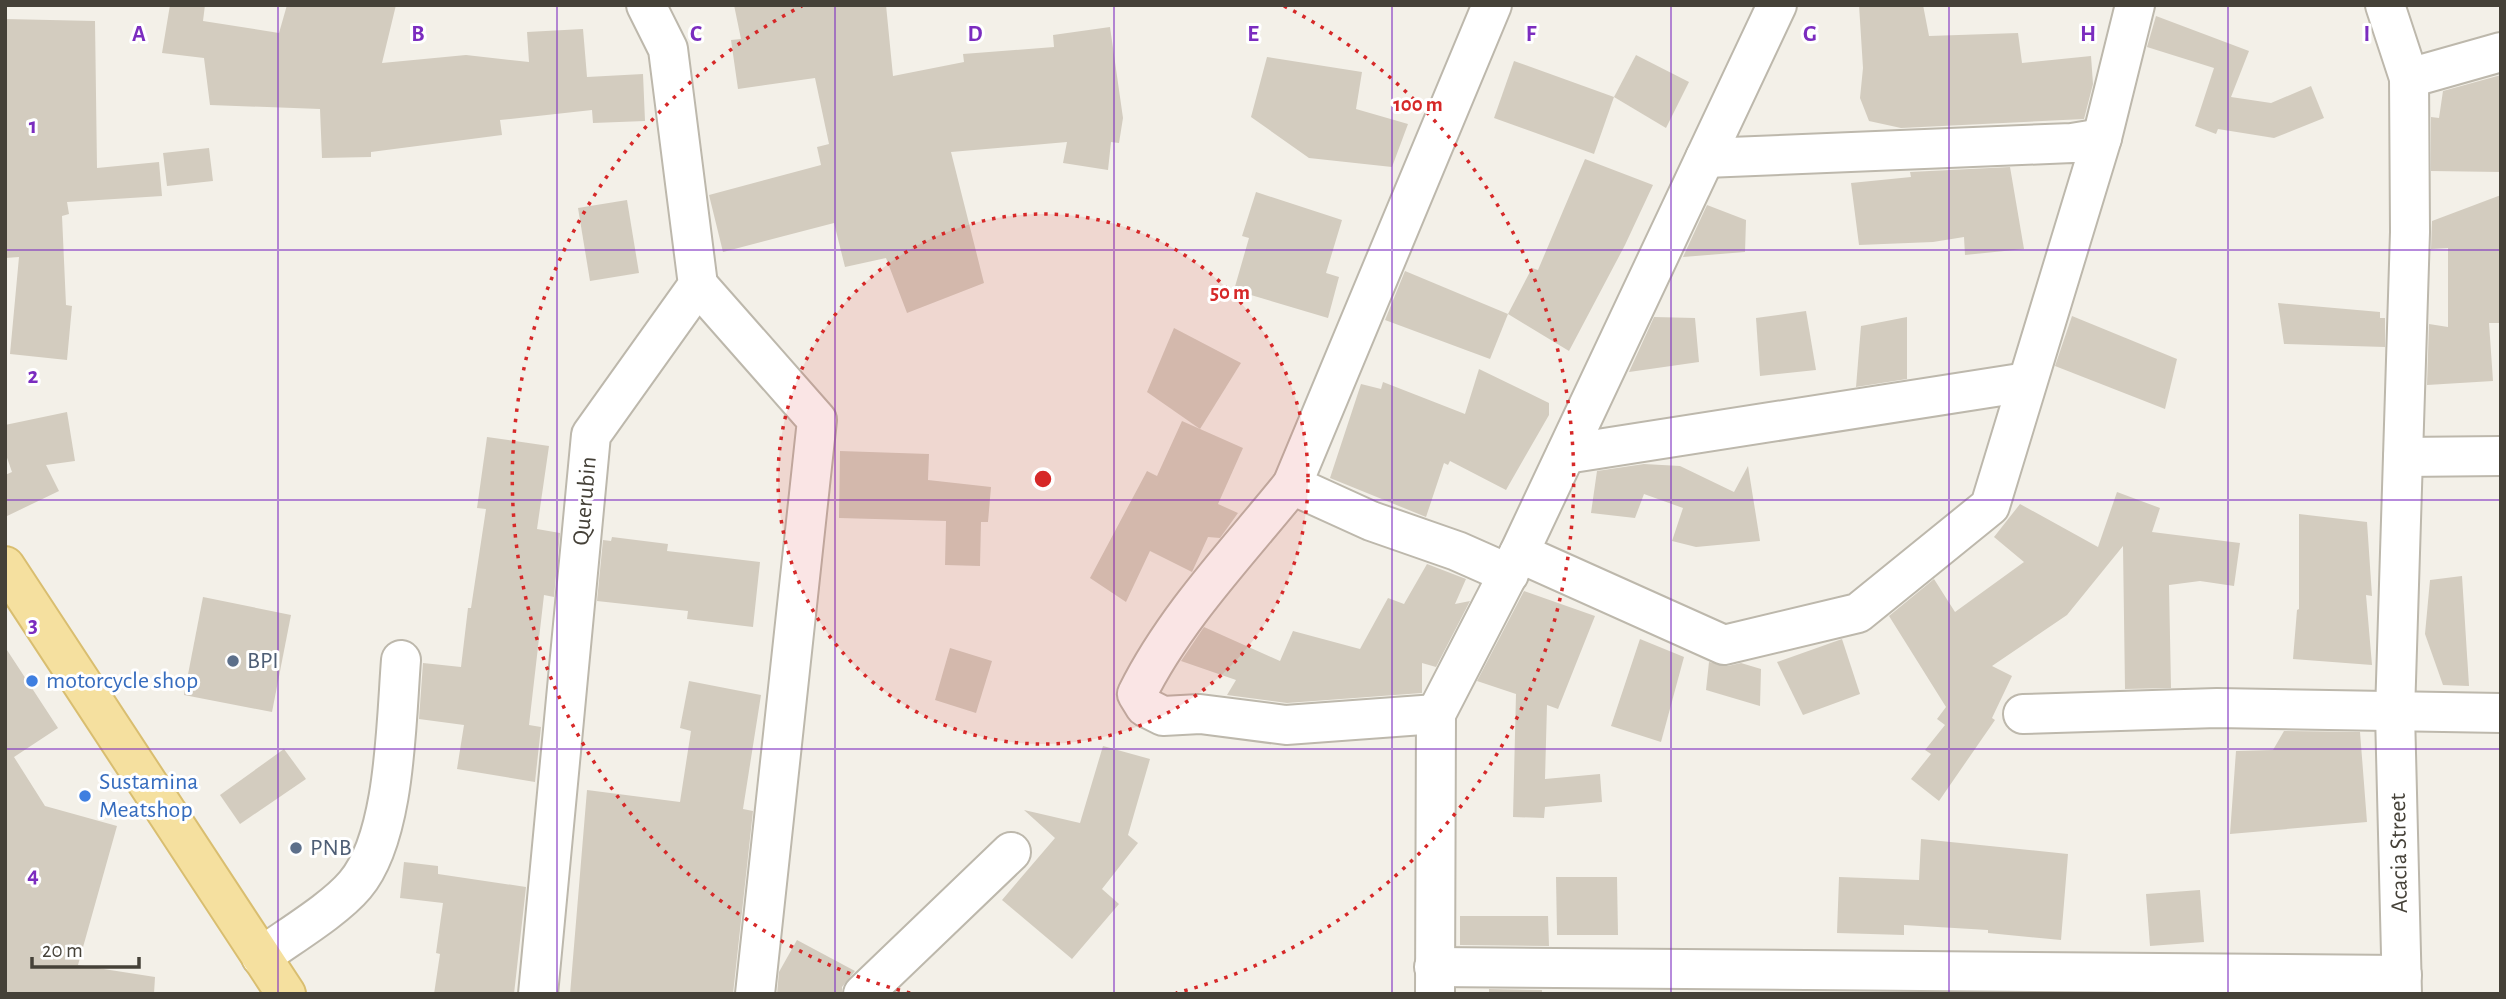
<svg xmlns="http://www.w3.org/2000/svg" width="2506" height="999" font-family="'Alegreya Sans',sans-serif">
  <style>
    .building { fill: #d3ccbf }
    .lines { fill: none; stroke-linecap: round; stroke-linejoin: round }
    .minor-casing { stroke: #bdb8ac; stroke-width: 42 }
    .major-casing { stroke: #d9be70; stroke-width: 42 }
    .minor { stroke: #fff; stroke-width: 38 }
    .major { stroke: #f5e09f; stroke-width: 38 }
    .grid { fill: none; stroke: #7b2cbf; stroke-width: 2; stroke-opacity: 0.55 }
    .ring { fill: none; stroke: #d62828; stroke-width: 3.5; stroke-dasharray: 3.5 7 }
    .service-dot { fill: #5c6f8a; stroke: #fff; stroke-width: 2.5 }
    .shop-dot { fill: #3f7fe0; stroke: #fff; stroke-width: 2.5 }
    .labels { text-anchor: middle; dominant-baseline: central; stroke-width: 6; stroke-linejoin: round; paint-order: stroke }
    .street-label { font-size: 24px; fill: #454138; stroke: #fff }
    .service-label { font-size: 24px; fill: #4e5e75; stroke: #fff; text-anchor: start }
    .shop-label { font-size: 24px; fill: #366cbe; stroke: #fff; text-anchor: start }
    .grid-label { font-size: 23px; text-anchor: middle; font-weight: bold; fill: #7b2cbf; stroke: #fff; stroke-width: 6; stroke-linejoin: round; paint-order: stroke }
    .centre { fill: #d62828; stroke: #fff; stroke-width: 3.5 }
    .ring-label { font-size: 21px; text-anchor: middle; font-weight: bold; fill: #d62828; stroke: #fff; stroke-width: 6; stroke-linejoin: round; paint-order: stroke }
  </style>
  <rect width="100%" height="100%" fill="#f3f0e8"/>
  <g class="building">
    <path d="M 170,5 L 205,5 L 203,21 L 279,33 L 287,5 L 396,5 L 382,63 L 466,55 L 529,62 L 527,32 L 583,29 L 587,77 L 643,74 L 645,121 L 593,123 L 592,110 L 500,120 L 502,135 L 371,152 L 371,157 L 322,158 L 320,109 L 210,105 L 204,58 L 162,53 Z"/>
    <path d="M 734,5 L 886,5 L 893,76 L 964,62 L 963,54 L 1054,47 L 1053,35 L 1110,27 L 1123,118 L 1119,143 L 1111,142 L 1108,170 L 1063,163 L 1067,142 L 951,152 L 984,283 L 907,313 L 886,258 L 845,267 L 834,223 L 723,252 L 709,195 L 821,165 L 817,147 L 829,144 L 815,78 L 738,89 L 731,40 L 741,39 Z"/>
    <path d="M 1859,5 L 1923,5 L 1929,36 L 2018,33 L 2022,63 L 2091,56 L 2093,84 L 2084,119 L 1901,128 L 1869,121 L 1860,98 L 1863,68 Z"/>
    <path d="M 2156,16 L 2249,51 L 2231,97 L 2271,103 L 2311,86 L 2324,118 L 2274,138 L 2218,129 L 2216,134 L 2195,126 L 2214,68 L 2147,47 Z"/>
    <path d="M 5,19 L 95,21 L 97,168 L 159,162 L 162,196 L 67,202 L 69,214 L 62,216 L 66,305 L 72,306 L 67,360 L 10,354 L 19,257 L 5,258 Z"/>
    <path d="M 1636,55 L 1689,82 L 1666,128 L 1614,97 Z"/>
    <path d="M 1267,57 L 1362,72 L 1356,109 L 1408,124 L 1392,167 L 1309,158 L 1251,117 Z"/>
    <path d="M 1514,61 L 1614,97 L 1594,154 L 1494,118 Z"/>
    <path d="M 2501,75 L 2501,172 L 2431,171 L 2431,117 L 2439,118 L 2443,91 Z"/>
    <path d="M 209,148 L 213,181 L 167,186 L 163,153 Z"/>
    <path d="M 1585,159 L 1653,185 L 1625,245 L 1569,351 L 1508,314 L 1532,268 L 1538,270 Z"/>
    <path d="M 2010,167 L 2024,249 L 1965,255 L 1964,237 L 1933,242 L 1859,245 L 1851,183 L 1911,177 L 1910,172 Z"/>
    <path d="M 1256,192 L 1342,220 L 1326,273 L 1339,277 L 1328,318 L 1234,290 L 1249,238 L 1242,236 Z"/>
    <path d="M 2501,195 L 2501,323 L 2489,323 L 2493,381 L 2427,385 L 2429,324 L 2448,327 L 2448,248 L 2431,249 L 2432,221 Z"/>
    <path d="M 627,200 L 639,273 L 590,281 L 578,208 Z"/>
    <path d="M 1707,205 L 1746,220 L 1745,252 L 1683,257 Z"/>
    <path d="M 1405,271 L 1508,314 L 1490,359 L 1385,320 Z"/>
    <path d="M 2278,303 L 2380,312 L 2380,318 L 2385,318 L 2385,347 L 2284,344 Z"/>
    <path d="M 1806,311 L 1816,370 L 1760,376 L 1756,318 Z"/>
    <path d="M 2072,316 L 2177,359 L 2165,409 L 2055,366 Z"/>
    <path d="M 1654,317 L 1695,318 L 1699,362 L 1629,372 Z"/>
    <path d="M 1907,317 L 1907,379 L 1856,387 L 1861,326 Z"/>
    <path d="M 1174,328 L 1241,363 L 1200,429 L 1147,392 Z"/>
    <path d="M 1479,369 L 1549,403 L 1549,415 L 1506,490 L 1450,461 L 1448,465 L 1444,463 L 1426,517 L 1330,478 L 1361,384 L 1381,389 L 1383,382 L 1465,414 Z"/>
    <path d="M 67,412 L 75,461 L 46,465 L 59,491 L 5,517 L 5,475 L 12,472 L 5,452 L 5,425 Z"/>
    <path d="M 1182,421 L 1243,448 L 1218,504 L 1238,513 L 1220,538 L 1208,537 L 1192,572 L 1150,551 L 1126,602 L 1090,578 L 1147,471 L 1157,476 Z"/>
    <path d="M 487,437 L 549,446 L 537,529 L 560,533 L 554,597 L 544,595 L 529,725 L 541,727 L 535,782 L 457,769 L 464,725 L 419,719 L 423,663 L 461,667 L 468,608 L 471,608 L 486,509 L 477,508 Z"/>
    <path d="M 840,451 L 929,454 L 928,480 L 991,487 L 988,522 L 981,522 L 980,566 L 945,565 L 946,521 L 839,518 Z"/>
    <path d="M 1644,464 L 1680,466 L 1734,492 L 1748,466 L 1760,541 L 1696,547 L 1672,541 L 1683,508 L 1644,494 L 1635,518 L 1591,513 L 1597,471 Z"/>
    <path d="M 2117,492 L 2160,508 L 2152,532 L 2240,543 L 2234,586 L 2200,581 L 2169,585 L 2171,688 L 2125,689 L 2123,546 L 2067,615 L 1992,666 L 2012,676 L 1992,718 L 1995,720 L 1939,801 L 1911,779 L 1931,754 L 1925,750 L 1945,725 L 1937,719 L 1946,707 L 1889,616 L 1934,579 L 1955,612 L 2024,562 L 1994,537 L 2020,504 L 2098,547 Z"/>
    <path d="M 2299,514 L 2367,522 L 2372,596 L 2366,595 L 2372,665 L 2293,659 L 2297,610 L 2299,609 Z"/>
    <path d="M 612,537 L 668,544 L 667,551 L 760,562 L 753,627 L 687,619 L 688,611 L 597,601 L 603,540 L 611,541 Z"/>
    <path d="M 1427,564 L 1466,579 L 1455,604 L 1470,601 L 1436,667 L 1422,663 L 1422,693 L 1287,703 L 1227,695 L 1236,680 L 1181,661 L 1204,627 L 1280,661 L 1293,631 L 1360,649 L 1388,598 L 1404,604 Z"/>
    <path d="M 2462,576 L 2469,686 L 2443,685 L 2425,634 L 2430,580 Z"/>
    <path d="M 1524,591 L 1595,616 L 1558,709 L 1547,705 L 1545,779 L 1600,774 L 1602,802 L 1545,807 L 1544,818 L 1513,817 L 1516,694 L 1477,681 Z"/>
    <path d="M 203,597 L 291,615 L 272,712 L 184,695 Z"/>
    <path d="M 1640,639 L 1684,657 L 1661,742 L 1611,726 Z"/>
    <path d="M 1842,639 L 1860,694 L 1803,715 L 1777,662 Z"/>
    <path d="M 5,647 L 58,728 L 14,757 L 45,806 L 117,826 L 78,965 L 155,977 L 154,994 L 5,994 Z"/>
    <path d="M 950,648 L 992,661 L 976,713 L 935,700 Z"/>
    <path d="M 1709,662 L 1728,666 L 1741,663 L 1761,669 L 1760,706 L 1706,690 Z"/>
    <path d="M 689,681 L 761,695 L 743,809 L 753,811 L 733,994 L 570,994 L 587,790 L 680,802 L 691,731 L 680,728 Z"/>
    <path d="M 2284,731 L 2360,732 L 2367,822 L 2230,834 L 2236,751 L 2273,750 Z"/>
    <path d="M 1103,746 L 1150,759 L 1128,835 L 1138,843 L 1102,889 L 1119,904 L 1072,959 L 1002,900 L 1055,838 L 1024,810 L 1080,823 Z"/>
    <path d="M 284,749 L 306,779 L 240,824 L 220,795 Z"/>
    <path d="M 1921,839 L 2068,854 L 2061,940 L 1988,933 L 1988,930 L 1904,925 L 1904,935 L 1837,933 L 1839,877 L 1919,880 Z"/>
    <path d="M 404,862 L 438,866 L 438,874 L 526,887 L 514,994 L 434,994 L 440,954 L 436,953 L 443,903 L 400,898 Z"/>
    <path d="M 1556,877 L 1617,877 L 1618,935 L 1557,935 Z"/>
    <path d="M 2200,890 L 2204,942 L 2150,946 L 2146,894 Z"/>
    <path d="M 1460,916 L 1548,916 L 1549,946 L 1460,945 Z"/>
    <path d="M 797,940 L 855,971 L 842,987 L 842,994 L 777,994 L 779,972 Z"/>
    <path d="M 1489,989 L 1542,990 L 1542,994 L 1489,994 Z"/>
  </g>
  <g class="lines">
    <defs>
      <g id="minor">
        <path d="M 1492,5 L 1292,485 L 1371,521 L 1457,551 L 1509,574"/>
        <path d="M 2385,5 L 2409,78 L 2410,232 L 2395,713 L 2402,994"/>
        <path d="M 2409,78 L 2501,52"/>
        <path d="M 2102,138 L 2135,5"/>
        <path d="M 698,285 L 817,420 L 755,994"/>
        <path d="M 1566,454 L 2027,382"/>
        <path d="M 2403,457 L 2501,456"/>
        <path d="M 1292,485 C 1239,551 1175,617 1137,694 L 1145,707 L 1163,716 L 1200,714 L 1286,725 L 1436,714"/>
        <path d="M 1519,553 L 1724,645 L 1858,613 L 1990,506 L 2102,138 L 2072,143 L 1705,158"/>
        <path d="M 2023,714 L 2217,708 L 2501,713"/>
        <path d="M 261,957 C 288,937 334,910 355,885 C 396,837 396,722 401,660"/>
        <path d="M 1434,967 L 2402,975"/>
        <path d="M 538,994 L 591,435 L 698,285 L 668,49 L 646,5"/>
        <path d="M 863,994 L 1011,852"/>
        <path d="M 1435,994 L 1436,714 L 1519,553 L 1777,5"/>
      </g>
      <path id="major" d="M 5,566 L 286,994"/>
    </defs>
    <use href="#minor" class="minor-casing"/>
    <use href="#major" class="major-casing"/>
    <use href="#minor" class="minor"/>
    <use href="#major" class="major"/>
  </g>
  <path class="grid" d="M 278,5 L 278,994M 557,5 L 557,994M 835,5 L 835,994M 1114,5 L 1114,994M 1392,5 L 1392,994M 1671,5 L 1671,994M 1949,5 L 1949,994M 2228,5 L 2228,994M 5,250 L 2501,250M 5,500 L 2501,500M 5,749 L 2501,749"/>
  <circle cx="1043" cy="479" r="265" fill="#d62828" fill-opacity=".12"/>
  <g class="ring">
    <circle cx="1043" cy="479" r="265"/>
    <path d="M910 993A531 531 0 0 1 802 6M1284 6A531 531 0 0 1 1176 993"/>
  </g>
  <g class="service-dot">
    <circle cx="233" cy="661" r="7"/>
    <circle cx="296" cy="848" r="7"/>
  </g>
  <g class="shop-dot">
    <circle cx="32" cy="681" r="7"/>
    <circle cx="85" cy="796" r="7"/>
  </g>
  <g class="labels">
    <g class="street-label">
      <text transform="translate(585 501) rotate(-85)">Querubin</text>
      <text transform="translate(2399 853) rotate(-91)">Acacia Street</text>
    </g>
    <g class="service-label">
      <text x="247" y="661">BPI</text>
      <text x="310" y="848">PNB</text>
    </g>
    <g class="shop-label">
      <text x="46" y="681">motorcycle shop</text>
      <text x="99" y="782">Sustamina<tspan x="99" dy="28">Meatshop</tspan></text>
    </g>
  </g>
  <g class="grid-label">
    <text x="139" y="41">A</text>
    <text x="418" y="41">B</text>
    <text x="696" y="41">C</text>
    <text x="975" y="41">D</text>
    <text x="1253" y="41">E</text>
    <text x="1531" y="41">F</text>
    <text x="1810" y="41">G</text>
    <text x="2088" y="41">H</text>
    <text x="2367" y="41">I</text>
    <text x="33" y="133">1</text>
    <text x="33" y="383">2</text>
    <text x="33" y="632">3</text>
    <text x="33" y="882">4</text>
  </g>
  <circle cx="1043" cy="479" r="10" class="centre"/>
  <g class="ring-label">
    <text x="1418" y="111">100 m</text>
    <text x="1230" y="299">50 m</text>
  </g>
  <rect width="2506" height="999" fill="none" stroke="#454138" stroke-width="14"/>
  <path d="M32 957v10h107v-10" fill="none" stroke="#454138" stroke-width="3.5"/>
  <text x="42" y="957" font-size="21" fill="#454138" stroke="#ffffff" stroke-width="5" paint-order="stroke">20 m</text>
</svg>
